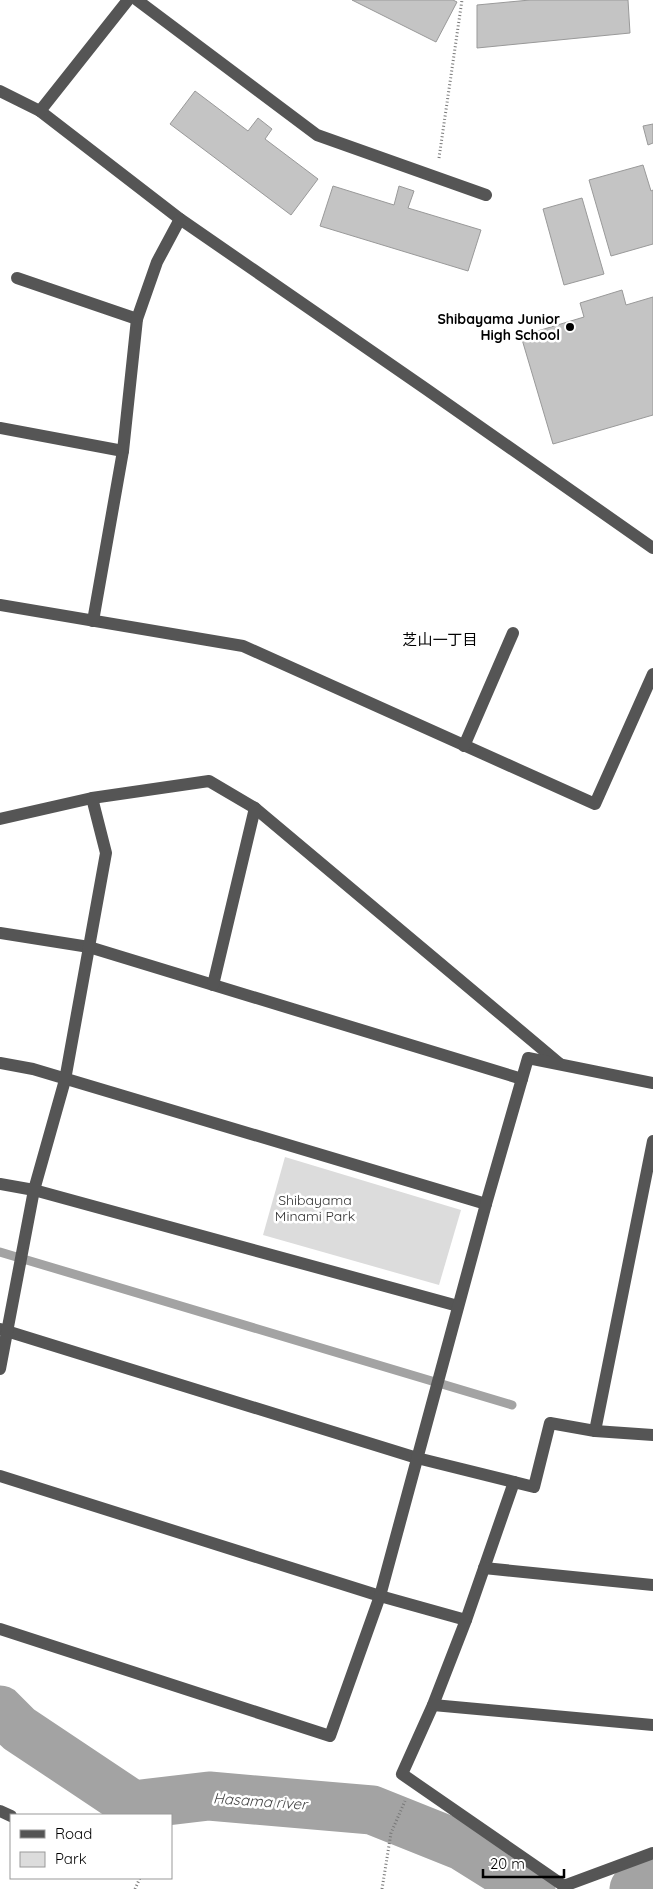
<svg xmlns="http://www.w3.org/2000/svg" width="653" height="1889" font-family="Quicksand,'Noto Sans JP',sans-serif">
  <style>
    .green { fill: #dcdcdc }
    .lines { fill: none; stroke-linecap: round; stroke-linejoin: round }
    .stream { stroke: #a3a3a3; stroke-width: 9 }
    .river { stroke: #a3a3a3; stroke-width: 49 }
    .building { fill: #c4c4c4; stroke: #999 }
    .path { stroke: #777; stroke-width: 3; stroke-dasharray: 1 2.5; stroke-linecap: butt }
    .minor { stroke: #555; stroke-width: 12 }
    .poi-dot { fill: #000; stroke: #fff; stroke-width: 2 }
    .labels { text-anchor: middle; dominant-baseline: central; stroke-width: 5; stroke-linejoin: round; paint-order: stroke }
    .poi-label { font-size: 14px; font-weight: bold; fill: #000; stroke: #fff; text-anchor: end }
    .park-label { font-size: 14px; fill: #333; stroke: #fff }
    .neighbourhood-label { font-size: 15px; fill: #000; stroke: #fff }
    .water-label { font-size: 15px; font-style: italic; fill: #444; stroke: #fff }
  </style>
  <rect width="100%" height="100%" fill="#fff"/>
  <path class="green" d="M 285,1157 L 461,1210 L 439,1285 L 263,1235 Z"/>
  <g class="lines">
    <path class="stream" d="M 0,1252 L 512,1405"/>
    <g class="river">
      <path d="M 0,1710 L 19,1729 L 133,1805 L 209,1796 L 372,1810 L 462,1846 L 531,1889"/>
      <path d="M 634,1889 L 653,1883"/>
    </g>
  </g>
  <g class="building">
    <path d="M 352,0 L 453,0 L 457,2 L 436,42 Z"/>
    <path d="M 530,0 L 628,0 L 630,33 L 477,48 L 477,5 Z"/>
    <path d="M 195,91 L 248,131 L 258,118 L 272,129 L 265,139 L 318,179 L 291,215 L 170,124 Z"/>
    <path d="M 653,124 L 653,143 L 648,145 L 643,126 Z"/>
    <path d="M 643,165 L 651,191 L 653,190 L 653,244 L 611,256 L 589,180 Z"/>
    <path d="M 333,186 L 394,205 L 399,186 L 414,191 L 408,208 L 481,230 L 468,271 L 320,226 Z"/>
    <path d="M 582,198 L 604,274 L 564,285 L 543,209 Z"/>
    <path d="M 622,290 L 626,305 L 653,297 L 653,415 L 553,444 L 521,336 L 584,317 L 580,303 Z"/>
  </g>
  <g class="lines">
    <g class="path">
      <path d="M 439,158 L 462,0"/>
      <path d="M 135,1889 L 140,1878"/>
      <path d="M 382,1889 L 391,1833 L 405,1801"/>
    </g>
    <g class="minor">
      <path d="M 137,0 L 317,135 L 486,195"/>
      <path d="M 0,91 L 40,111 L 180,219 L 426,389 L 653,548"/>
      <path d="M 40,111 L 128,0"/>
      <path d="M 17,278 L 137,319"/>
      <path d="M 0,428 L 123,451"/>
      <path d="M 0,605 L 243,646 L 595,804 L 653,674"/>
      <path d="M 93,621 L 123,451 L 137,319 L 157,262 L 180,219"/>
      <path d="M 464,746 L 513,633"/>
      <path d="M 0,819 L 92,798 L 209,781 L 255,808 L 560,1064"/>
      <path d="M 0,933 L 89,947 L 522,1079"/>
      <path d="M 213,985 L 255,808"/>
      <path d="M 0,1063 L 33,1069 L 486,1204"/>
      <path d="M 0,1184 L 34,1190 L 458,1306"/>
      <path d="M 0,1329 L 417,1458 L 534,1487 L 550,1423 L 595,1431 L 653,1435"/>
      <path d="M 0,1369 L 34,1190 L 65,1080 L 106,853 L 92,798"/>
      <path d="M 595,1431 L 653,1141"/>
      <path d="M 0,1476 L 380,1596 L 466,1620"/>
      <path d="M 514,1482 L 466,1620 L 433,1705 L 402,1774 L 564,1886 L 653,1853"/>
      <path d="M 484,1568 L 653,1585"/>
      <path d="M 0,1629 L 330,1736 L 380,1596 L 486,1204 L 528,1058 L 653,1083"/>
      <path d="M 433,1705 L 653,1725"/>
      <path d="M 0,1811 L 11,1816"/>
    </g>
  </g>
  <circle class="poi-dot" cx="570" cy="327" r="5"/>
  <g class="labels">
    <g class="poi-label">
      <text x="560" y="319">Shibayama Junior<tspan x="560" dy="16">High School</tspan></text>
    </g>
    <g class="park-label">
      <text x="315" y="1200">Shibayama<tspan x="315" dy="16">Minami Park</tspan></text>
    </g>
    <g class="neighbourhood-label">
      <text x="440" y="639">芝山一丁目</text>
    </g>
    <g class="water-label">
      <text transform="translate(260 1801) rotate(4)">Hasama river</text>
    </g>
  </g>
  <rect x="10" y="1814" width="162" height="65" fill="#ffffff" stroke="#999999"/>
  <rect x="20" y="1830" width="25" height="8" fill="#555555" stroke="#999999"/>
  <text x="55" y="1839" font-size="15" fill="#000000">Road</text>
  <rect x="20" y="1852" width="25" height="15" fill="#dcdcdc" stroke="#999999"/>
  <text x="55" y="1864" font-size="15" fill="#000000">Park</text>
  <path d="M483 1869v8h81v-8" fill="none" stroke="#000000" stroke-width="2.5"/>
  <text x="490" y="1869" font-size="15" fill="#000000" stroke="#ffffff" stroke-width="4" paint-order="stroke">20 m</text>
</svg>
